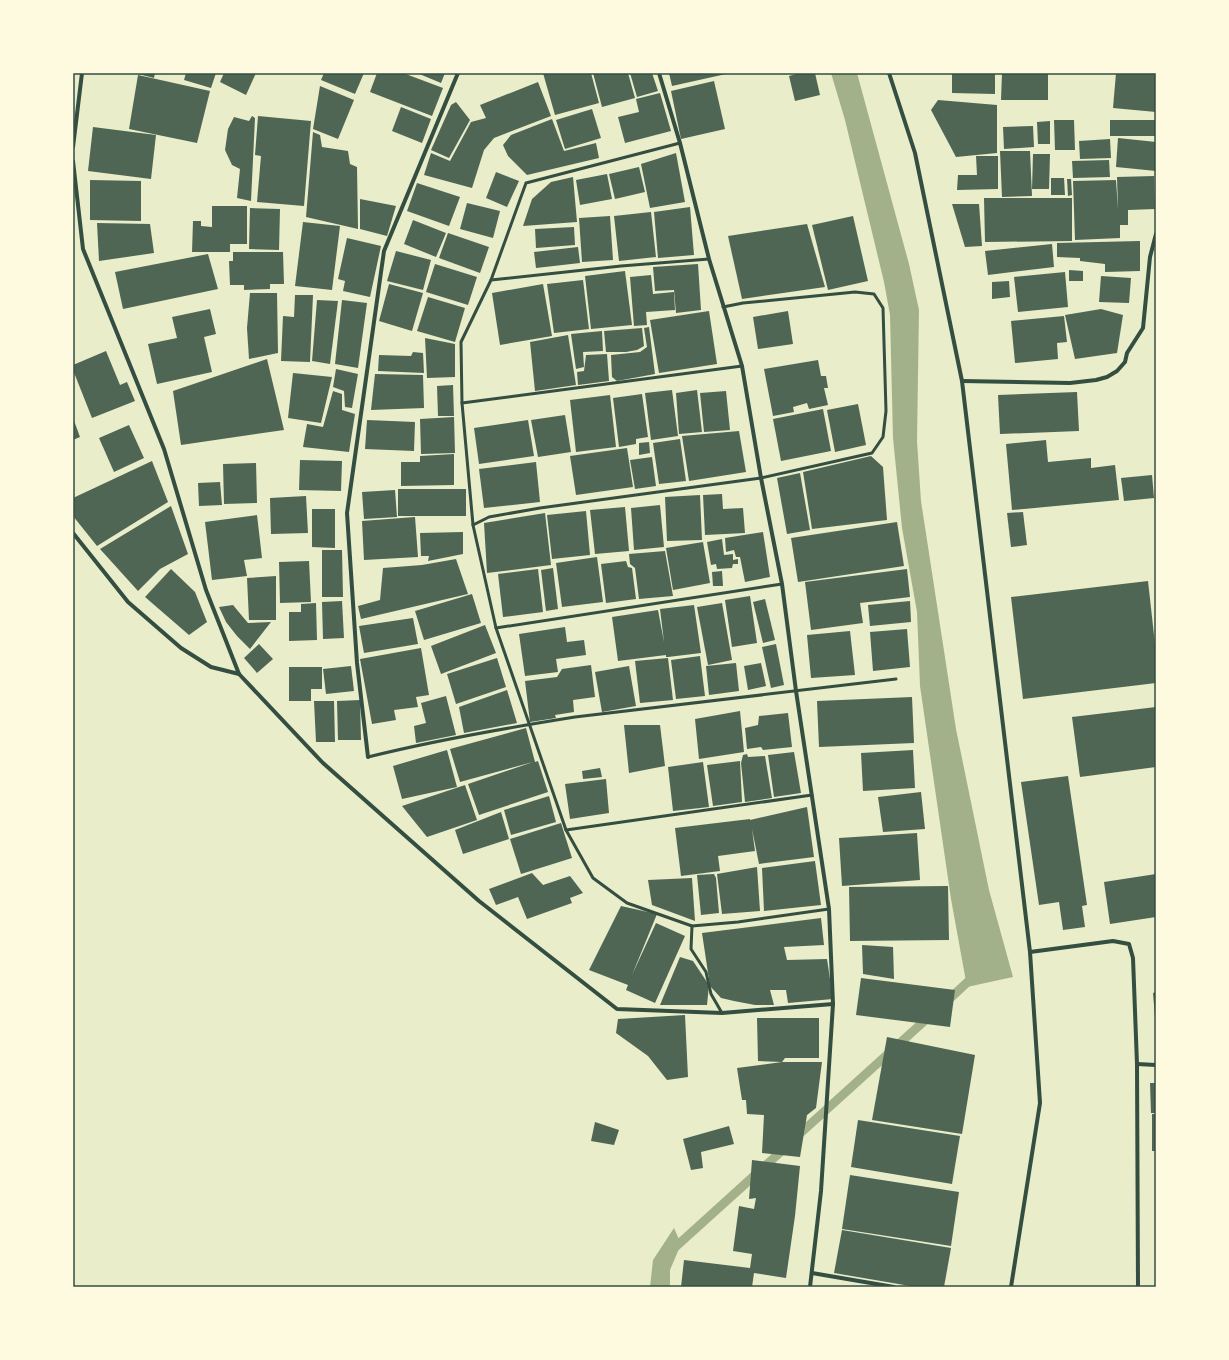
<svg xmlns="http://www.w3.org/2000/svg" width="1229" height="1360" font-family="Figtree,sans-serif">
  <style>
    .water { fill: #a3b18a }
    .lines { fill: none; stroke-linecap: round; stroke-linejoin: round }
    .stream { stroke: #a3b18a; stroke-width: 9 }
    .building { fill: #4f6655 }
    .service { stroke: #344e41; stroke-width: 3 }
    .minor { stroke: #344e41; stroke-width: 4 }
    .neatline { fill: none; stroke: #344e41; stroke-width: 1.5 }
  </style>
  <rect width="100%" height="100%" fill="#e9edc9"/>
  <g class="water">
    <path d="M 831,73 L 857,73 L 909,264 L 919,310 L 917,441 L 921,501 L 956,729 L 989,890 L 1013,977 L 967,987 L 951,899 L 920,686 L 917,612 L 902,528 L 893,438 L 890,315 L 884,282 L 845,120 Z"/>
    <path d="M 674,1228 L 681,1244 L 670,1270 L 670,1287 L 650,1287 L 653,1260 Z"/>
  </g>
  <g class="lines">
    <g class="stream">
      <path d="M 945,1003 L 974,976"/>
      <path d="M 795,1138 L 931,1015"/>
      <path d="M 671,1251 L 786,1147"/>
    </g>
  </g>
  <g class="building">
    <path d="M 134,73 L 155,73 L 154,78 Z"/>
    <path d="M 186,73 L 216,73 L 211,88 L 184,80 Z"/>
    <path d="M 224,73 L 256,73 L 246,95 L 220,82 Z"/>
    <path d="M 324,73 L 364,73 L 355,94 L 321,80 Z"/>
    <path d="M 377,73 L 403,73 L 443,88 L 432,116 L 370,92 Z"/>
    <path d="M 417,73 L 445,73 L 441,83 Z"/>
    <path d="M 543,73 L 591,73 L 599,103 L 555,115 Z"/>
    <path d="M 593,73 L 628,73 L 635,98 L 602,107 Z"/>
    <path d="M 630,73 L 652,73 L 658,91 L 637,97 Z"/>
    <path d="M 669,73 L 726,73 L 726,74 L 672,86 Z"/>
    <path d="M 800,73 L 815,73 L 820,95 L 795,101 L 789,76 Z"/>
    <path d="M 952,73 L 995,73 L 995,94 L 952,93 Z"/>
    <path d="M 1002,73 L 1048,73 L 1048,100 L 1001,100 Z"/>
    <path d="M 1116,73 L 1156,73 L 1156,112 L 1113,108 Z"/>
    <path d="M 138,75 L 210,91 L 197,143 L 129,129 Z"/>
    <path d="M 714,81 L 725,129 L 681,139 L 671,91 Z"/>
    <path d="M 538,82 L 551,116 L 494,138 L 484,150 L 472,188 L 424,175 L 431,153 L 450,161 L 471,122 L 486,118 L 480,105 Z"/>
    <path d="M 320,86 L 354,100 L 338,139 L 313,129 Z"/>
    <path d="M 660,93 L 671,131 L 625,143 L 618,117 L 639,112 L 636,99 Z"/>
    <path d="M 938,100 L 997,105 L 997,153 L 956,157 L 931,110 Z"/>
    <path d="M 456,102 L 470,120 L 449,158 L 431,150 L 451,105 Z"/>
    <path d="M 401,107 L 431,119 L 422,143 L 392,131 Z"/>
    <path d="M 592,109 L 601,138 L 565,149 L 556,120 Z"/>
    <path d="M 252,116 L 255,118 L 251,201 L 237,198 L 240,169 L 232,165 L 225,150 L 228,129 L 234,117 L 249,121 Z"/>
    <path d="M 258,116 L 311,121 L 304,206 L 257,202 L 261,156 L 255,155 Z"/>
    <path d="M 552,119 L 564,151 L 596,143 L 599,158 L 527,175 L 508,156 L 503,145 L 511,135 Z"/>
    <path d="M 1054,120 L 1074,120 L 1075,150 L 1055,150 Z"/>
    <rect x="1110" y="120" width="46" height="16"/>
    <path d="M 1050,121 L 1050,144 L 1038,144 L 1037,122 Z"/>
    <path d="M 1033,126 L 1034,147 L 1004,149 L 1003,127 Z"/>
    <path d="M 93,127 L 156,135 L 151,179 L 88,171 Z"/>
    <path d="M 313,132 L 320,135 L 322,147 L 348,151 L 350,164 L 357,167 L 358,229 L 306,217 Z"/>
    <path d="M 1118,138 L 1156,142 L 1156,171 L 1116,167 Z"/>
    <path d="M 1110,139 L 1111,158 L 1080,159 L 1079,141 Z"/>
    <path d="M 1000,151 L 1030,151 L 1032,196 L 1002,197 Z"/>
    <path d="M 676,153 L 685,202 L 650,208 L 641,164 Z"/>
    <path d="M 1033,154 L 1050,154 L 1049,189 L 1032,189 Z"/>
    <path d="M 976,156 L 998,156 L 998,189 L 957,190 L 958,175 L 977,175 Z"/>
    <path d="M 1109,160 L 1110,177 L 1073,178 L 1072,161 Z"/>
    <path d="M 639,167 L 645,192 L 615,199 L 609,174 Z"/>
    <path d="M 496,172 L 519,181 L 507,207 L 486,198 Z"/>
    <path d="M 607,174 L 612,199 L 580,205 L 576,180 Z"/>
    <path d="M 1154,176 L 1155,209 L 1128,210 L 1128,225 L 1120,225 L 1120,238 L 1075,240 L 1073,181 L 1116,180 L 1118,210 L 1117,177 Z"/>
    <path d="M 573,177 L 577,222 L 523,226 L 532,199 L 551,182 Z"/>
    <path d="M 1051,178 L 1064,178 L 1065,195 L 1051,195 Z"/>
    <path d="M 1067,179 L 1071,179 L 1072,195 L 1068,196 Z"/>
    <path d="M 90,180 L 141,181 L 141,221 L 90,220 Z"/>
    <path d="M 417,183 L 460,197 L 449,226 L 407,211 Z"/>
    <path d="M 984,198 L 1072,198 L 1072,241 L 985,242 Z"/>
    <path d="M 360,199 L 396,206 L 387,236 L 360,229 Z"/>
    <path d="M 467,203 L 500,211 L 493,238 L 460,229 Z"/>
    <path d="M 952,204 L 979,204 L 982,246 L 965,247 Z"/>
    <path d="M 212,206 L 247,206 L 247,244 L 230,244 L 230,252 L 192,252 L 193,221 L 201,221 L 201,226 L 212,227 Z"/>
    <path d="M 690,207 L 694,255 L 658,258 L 654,212 Z"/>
    <path d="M 250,208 L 280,209 L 279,250 L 249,249 Z"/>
    <path d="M 651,212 L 656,257 L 619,261 L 614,216 Z"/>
    <path d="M 610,216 L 613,260 L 582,262 L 579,218 Z"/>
    <path d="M 853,216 L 868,281 L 828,290 L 812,225 Z"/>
    <path d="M 413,220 L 446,233 L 436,257 L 404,244 Z"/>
    <path d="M 303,222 L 340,226 L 332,290 L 295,286 Z"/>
    <path d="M 97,223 L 150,224 L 154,253 L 99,261 Z"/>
    <path d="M 807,224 L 825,287 L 742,299 L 728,236 Z"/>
    <path d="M 574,227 L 575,245 L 536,248 L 535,229 Z"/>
    <path d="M 448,233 L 489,247 L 480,273 L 439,258 Z"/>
    <path d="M 347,238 L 381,246 L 370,297 L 343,291 L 345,281 L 338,279 Z"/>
    <path d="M 1140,241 L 1140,271 L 1105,272 L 1105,264 L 1080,261 L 1080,258 L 1057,257 L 1057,243 Z"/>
    <path d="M 1052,244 L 1054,267 L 988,275 L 985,251 Z"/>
    <path d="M 578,247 L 580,263 L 536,268 L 534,252 Z"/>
    <path d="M 396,251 L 431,260 L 423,290 L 387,281 Z"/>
    <path d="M 233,252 L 283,252 L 284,284 L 270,284 L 270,289 L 244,290 L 244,285 L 230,285 L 229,261 L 233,261 Z"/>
    <path d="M 208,254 L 218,289 L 123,309 L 115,272 Z"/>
    <path d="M 435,264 L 477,277 L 468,305 L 426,292 Z"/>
    <path d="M 698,264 L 701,310 L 676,313 L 674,290 L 655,291 L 653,267 Z"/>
    <path d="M 1069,270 L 1083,271 L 1083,281 L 1069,281 Z"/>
    <path d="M 625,271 L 632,325 L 591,329 L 585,276 Z"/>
    <path d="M 1065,272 L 1068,307 L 1018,312 L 1014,277 Z"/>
    <path d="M 651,275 L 653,294 L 674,292 L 675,310 L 646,312 L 647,325 L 634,326 L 630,277 Z"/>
    <path d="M 1101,276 L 1131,278 L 1129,303 L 1099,302 Z"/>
    <path d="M 583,280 L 589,329 L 554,333 L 547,284 Z"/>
    <path d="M 1009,281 L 1010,297 L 992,299 L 992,282 Z"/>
    <path d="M 389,284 L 423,293 L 412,331 L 379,321 Z"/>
    <path d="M 543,284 L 552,336 L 500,345 L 492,293 Z"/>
    <path d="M 250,293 L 277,293 L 278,353 L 249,359 L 247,328 Z"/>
    <path d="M 295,295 L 313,295 L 310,362 L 281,361 L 283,316 L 294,317 Z"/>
    <path d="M 428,297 L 465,308 L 455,342 L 417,331 Z"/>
    <path d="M 317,300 L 338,301 L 330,364 L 312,361 Z"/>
    <path d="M 342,300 L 367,303 L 358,368 L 335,364 Z"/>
    <path d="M 210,309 L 216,334 L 204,337 L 212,372 L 157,384 L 148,344 L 177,338 L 172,317 Z"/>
    <path d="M 1101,309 L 1123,315 L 1117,353 L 1075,359 L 1065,315 Z"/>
    <path d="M 709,311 L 717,364 L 659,373 L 650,320 Z"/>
    <path d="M 788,311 L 793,344 L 758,349 L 753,317 Z"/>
    <path d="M 1064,316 L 1067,342 L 1057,343 L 1058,359 L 1015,363 L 1011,321 Z"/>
    <path d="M 649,327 L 655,374 L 617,381 L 612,377 L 611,355 L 640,352 L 647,347 L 644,328 Z"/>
    <path d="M 642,328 L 644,346 L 637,350 L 626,352 L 606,352 L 604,331 Z"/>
    <path d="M 602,331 L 603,351 L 583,352 L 584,367 L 576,369 L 571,334 Z"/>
    <path d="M 568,335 L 576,385 L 535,391 L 530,342 Z"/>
    <path d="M 425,338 L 455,344 L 455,377 L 427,378 Z"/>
    <path d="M 106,351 L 120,385 L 127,382 L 135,401 L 92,418 L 73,370 L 73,365 Z"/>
    <path d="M 413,352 L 423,353 L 424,373 L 378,371 L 379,355 L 411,356 Z"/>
    <path d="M 607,354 L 609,381 L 578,385 L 577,372 L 584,371 L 586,355 Z"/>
    <path d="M 267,359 L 284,430 L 181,445 L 173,391 Z"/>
    <path d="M 818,360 L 821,376 L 826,376 L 828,388 L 824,388 L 828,405 L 809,409 L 807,403 L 793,407 L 794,412 L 773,416 L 764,369 Z"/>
    <path d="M 336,369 L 358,374 L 352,408 L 345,407 L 344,391 L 333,387 Z"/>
    <path d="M 293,373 L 332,377 L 321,423 L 288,418 Z"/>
    <path d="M 375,374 L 423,375 L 424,408 L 371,410 Z"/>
    <path d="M 453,385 L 454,416 L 438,416 L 437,386 Z"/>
    <path d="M 672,390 L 678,436 L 651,440 L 645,393 Z"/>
    <path d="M 697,390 L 702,432 L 679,434 L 676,393 Z"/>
    <path d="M 333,391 L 342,394 L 342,410 L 355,414 L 349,452 L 303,447 L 307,424 L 323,427 Z"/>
    <path d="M 726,391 L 730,430 L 704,432 L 700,393 Z"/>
    <path d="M 1077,392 L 1079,431 L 1000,434 L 998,395 Z"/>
    <path d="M 642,394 L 648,437 L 636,439 L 636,444 L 619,447 L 613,398 Z"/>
    <path d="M 610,395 L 616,447 L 576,452 L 570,400 Z"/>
    <path d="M 858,404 L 866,445 L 835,452 L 827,410 Z"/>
    <path d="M 823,409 L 831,451 L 781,461 L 773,419 Z"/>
    <path d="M 565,415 L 571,452 L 538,457 L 531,420 Z"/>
    <path d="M 454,417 L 455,453 L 421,454 L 420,419 Z"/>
    <path d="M 73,418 L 80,437 L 73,440 Z"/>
    <path d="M 367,420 L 415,422 L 414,451 L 365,449 Z"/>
    <path d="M 528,420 L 534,456 L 479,464 L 474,428 Z"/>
    <path d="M 129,425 L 144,458 L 114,472 L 99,438 Z"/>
    <path d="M 739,431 L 746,472 L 689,481 L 682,436 Z"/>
    <path d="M 680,439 L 686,481 L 659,484 L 653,443 Z"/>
    <path d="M 1046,440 L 1048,462 L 1091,458 L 1091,468 L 1115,465 L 1119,500 L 1012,510 L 1006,444 Z"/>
    <path d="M 649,442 L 650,453 L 639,455 L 639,443 Z"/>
    <path d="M 627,448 L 633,487 L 576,495 L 570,456 Z"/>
    <path d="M 454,454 L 454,485 L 401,486 L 401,462 L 420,462 L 420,456 Z"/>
    <path d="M 871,456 L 883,467 L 887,520 L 812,529 L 803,472 Z"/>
    <path d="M 652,457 L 656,486 L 635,489 L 630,460 Z"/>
    <path d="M 300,460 L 342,461 L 341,491 L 299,490 Z"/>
    <path d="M 152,461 L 168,502 L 97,546 L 73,516 L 73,498 Z"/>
    <path d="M 536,462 L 540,502 L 484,508 L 479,469 Z"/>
    <path d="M 256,463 L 257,503 L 224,504 L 223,464 Z"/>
    <path d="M 800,473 L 810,530 L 787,534 L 777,478 Z"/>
    <path d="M 1152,475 L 1154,498 L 1124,501 L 1121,478 Z"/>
    <path d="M 220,482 L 222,505 L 199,506 L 198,483 Z"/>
    <rect x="398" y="489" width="68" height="27"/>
    <path d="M 395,490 L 397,517 L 364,519 L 362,492 Z"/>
    <path d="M 722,494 L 723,509 L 743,508 L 745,533 L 705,535 L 703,495 Z"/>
    <path d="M 700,495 L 702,540 L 667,541 L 665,497 Z"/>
    <path d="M 306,496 L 308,533 L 271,534 L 270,498 Z"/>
    <path d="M 660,505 L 664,547 L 634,550 L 631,508 Z"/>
    <path d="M 171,506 L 188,554 L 160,569 L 138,591 L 100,549 Z"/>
    <path d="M 625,507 L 629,551 L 595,554 L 590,510 Z"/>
    <path d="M 312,509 L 335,509 L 335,548 L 312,547 Z"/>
    <path d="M 586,511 L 590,555 L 552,559 L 547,515 Z"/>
    <path d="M 1023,512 L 1027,545 L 1011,547 L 1007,513 Z"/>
    <path d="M 545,513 L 551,565 L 487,573 L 484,523 Z"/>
    <path d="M 257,515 L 262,558 L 244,560 L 247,576 L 212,580 L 205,522 Z"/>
    <path d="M 415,517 L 418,557 L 364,560 L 362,521 Z"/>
    <path d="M 897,522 L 904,566 L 798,582 L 791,538 Z"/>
    <path d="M 463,532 L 463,554 L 428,561 L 429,556 L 421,556 L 420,533 Z"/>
    <path d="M 763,532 L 770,577 L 745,582 L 740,557 L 736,557 L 734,550 L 726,552 L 725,538 Z"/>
    <path d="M 722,539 L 724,555 L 733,554 L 733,560 L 738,559 L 738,564 L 733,564 L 732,568 L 717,569 L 716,564 L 711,565 L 707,542 Z"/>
    <path d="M 703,542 L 710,583 L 673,590 L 666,548 Z"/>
    <path d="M 322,550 L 342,550 L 343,597 L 322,597 Z"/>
    <path d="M 665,551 L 673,596 L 639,599 L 635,568 L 630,564 L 629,554 Z"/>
    <path d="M 597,557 L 603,602 L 562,607 L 556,563 Z"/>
    <path d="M 456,559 L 468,594 L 361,619 L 358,606 L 380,600 L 383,568 L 422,565 Z"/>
    <path d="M 309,561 L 311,602 L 280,603 L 279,562 Z"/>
    <path d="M 626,561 L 628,567 L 632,568 L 636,599 L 606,603 L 601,564 Z"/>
    <path d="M 553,568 L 558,609 L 546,611 L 541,570 Z"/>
    <path d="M 171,569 L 195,592 L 207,622 L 189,635 L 145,597 Z"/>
    <path d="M 538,569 L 543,612 L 503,617 L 498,574 Z"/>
    <path d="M 907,569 L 910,597 L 860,603 L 863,623 L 811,630 L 805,582 Z"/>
    <path d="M 722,571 L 723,586 L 713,586 L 712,572 Z"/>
    <path d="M 276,576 L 276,620 L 249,620 L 247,578 Z"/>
    <path d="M 1148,581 L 1156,653 L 1156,683 L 1023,699 L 1011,597 Z"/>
    <path d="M 472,594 L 481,623 L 424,640 L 415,611 Z"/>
    <path d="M 750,596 L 757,643 L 732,647 L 725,600 Z"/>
    <path d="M 765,599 L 775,640 L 763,643 L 753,602 Z"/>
    <path d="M 342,601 L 344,638 L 323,639 L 322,602 Z"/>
    <path d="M 910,601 L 911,622 L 870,626 L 868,605 Z"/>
    <path d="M 316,603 L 317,640 L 289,641 L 289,612 L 301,612 L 301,604 Z"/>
    <path d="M 722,603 L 732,660 L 708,665 L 697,607 Z"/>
    <path d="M 233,605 L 248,623 L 271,622 L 250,649 L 237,636 L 226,622 L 219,607 Z"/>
    <path d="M 694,605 L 701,653 L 668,657 L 666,657 L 666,655 L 618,661 L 612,617 L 658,610 L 664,642 L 660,609 Z"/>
    <path d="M 413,618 L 418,644 L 364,653 L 359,626 Z"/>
    <path d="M 485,625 L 496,653 L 441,674 L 431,646 Z"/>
    <path d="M 565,627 L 567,642 L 584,640 L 586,655 L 556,659 L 558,672 L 525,676 L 519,634 Z"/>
    <path d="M 907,629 L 910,667 L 873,671 L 870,632 Z"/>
    <path d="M 850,631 L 855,675 L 811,678 L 807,635 Z"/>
    <path d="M 259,644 L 273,659 L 257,673 L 244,658 Z"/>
    <path d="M 776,644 L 784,685 L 771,688 L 762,647 Z"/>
    <path d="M 421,648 L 429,695 L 416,697 L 418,707 L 394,710 L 396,720 L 372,724 L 360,659 Z"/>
    <path d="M 700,656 L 705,696 L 676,699 L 671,660 Z"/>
    <path d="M 497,658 L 506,687 L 456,704 L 447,674 Z"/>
    <path d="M 668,658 L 673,700 L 640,703 L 635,661 Z"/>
    <path d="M 736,663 L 739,691 L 709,695 L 706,666 Z"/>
    <path d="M 761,663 L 766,686 L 748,690 L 744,666 Z"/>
    <path d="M 591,665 L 595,697 L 573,700 L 574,712 L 555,715 L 556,718 L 530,722 L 525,681 L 557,677 L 562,669 Z"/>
    <path d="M 351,666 L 354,691 L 326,694 L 323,669 Z"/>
    <path d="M 629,666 L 636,706 L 602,712 L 595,672 Z"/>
    <path d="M 289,667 L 322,667 L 322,689 L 311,689 L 311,701 L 289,701 Z"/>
    <path d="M 507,690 L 517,723 L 464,733 L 459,707 Z"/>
    <path d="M 446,696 L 456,735 L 416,743 L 414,726 L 426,723 L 421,703 Z"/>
    <path d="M 912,697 L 914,743 L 819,747 L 817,701 Z"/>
    <path d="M 360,700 L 361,740 L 338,740 L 337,701 Z"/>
    <path d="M 314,701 L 334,701 L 335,742 L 316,742 Z"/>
    <path d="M 1156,707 L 1156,767 L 1080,777 L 1072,717 Z"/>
    <path d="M 740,711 L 744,752 L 699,759 L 695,719 Z"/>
    <path d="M 788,713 L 792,747 L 763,750 L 761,747 L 747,749 L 745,728 L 758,725 L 759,716 Z"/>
    <path d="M 624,725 L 660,725 L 665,766 L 629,773 Z"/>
    <path d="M 526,728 L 535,762 L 538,761 L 548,792 L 479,815 L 468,784 L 533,762 L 460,782 L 450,749 Z"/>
    <path d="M 447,750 L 457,787 L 402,799 L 393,766 Z"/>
    <path d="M 913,750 L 915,788 L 863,791 L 861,753 Z"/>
    <path d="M 794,752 L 801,793 L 774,797 L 768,755 Z"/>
    <path d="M 747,754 L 748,757 L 765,756 L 772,798 L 745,802 L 741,763 L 743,755 Z"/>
    <path d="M 740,761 L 742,802 L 713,806 L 707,765 Z"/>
    <path d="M 703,762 L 709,807 L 673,811 L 668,767 Z"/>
    <path d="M 600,768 L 602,777 L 583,779 L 582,771 Z"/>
    <path d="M 1068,776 L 1087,905 L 1082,906 L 1085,927 L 1063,930 L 1059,902 L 1039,905 L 1021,782 Z"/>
    <path d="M 606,779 L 609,813 L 570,819 L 565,784 Z"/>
    <path d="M 465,785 L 477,820 L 427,837 L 402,806 Z"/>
    <path d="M 921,792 L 925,829 L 883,832 L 878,797 Z"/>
    <path d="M 549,796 L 556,822 L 511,835 L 504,810 Z"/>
    <path d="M 807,807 L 814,857 L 759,864 L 752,829 L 755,851 L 718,856 L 720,871 L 681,876 L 675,828 L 750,819 L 750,820 Z"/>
    <path d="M 501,812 L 509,839 L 463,854 L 455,830 Z"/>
    <path d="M 561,823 L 572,858 L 521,874 L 510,839 Z"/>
    <path d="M 917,833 L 920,880 L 842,886 L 839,838 Z"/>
    <path d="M 815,861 L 821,905 L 764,911 L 762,868 Z"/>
    <path d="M 757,867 L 760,911 L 722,914 L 717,874 Z"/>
    <path d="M 532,873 L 543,885 L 570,876 L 583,893 L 570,898 L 572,903 L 527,919 L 518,897 L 496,905 L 489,889 Z"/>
    <path d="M 714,874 L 716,878 L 719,913 L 701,915 L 697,875 Z"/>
    <path d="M 1156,874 L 1156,917 L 1110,924 L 1104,882 Z"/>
    <path d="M 692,878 L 695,921 L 652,905 L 648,880 Z"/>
    <path d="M 948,886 L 949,940 L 850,941 L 849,887 Z"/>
    <path d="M 621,906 L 657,914 L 632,975 L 656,923 L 685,936 L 655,1003 L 626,990 L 628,985 L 589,970 Z"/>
    <path d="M 821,918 L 824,945 L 784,947 L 787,960 L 827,959 L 833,999 L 788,1003 L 786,990 L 770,990 L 774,1005 L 755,1005 L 734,1001 L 721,998 L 710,986 L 702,933 Z"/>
    <path d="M 862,945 L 893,947 L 894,979 L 863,974 Z"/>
    <path d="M 680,957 L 693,961 L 709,985 L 707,1005 L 660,1005 Z"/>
    <path d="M 861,978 L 955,990 L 950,1027 L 856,1015 Z"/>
    <path d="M 1156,992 L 1156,1017 L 1155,1017 L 1153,993 Z"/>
    <path d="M 685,1015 L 688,1077 L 667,1080 L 648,1056 L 616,1033 L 618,1019 Z"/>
    <path d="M 757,1018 L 819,1018 L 819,1058 L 785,1058 L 782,1062 L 758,1061 Z"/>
    <path d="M 887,1037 L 975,1055 L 962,1134 L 872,1120 Z"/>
    <path d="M 782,1062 L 822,1062 L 816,1108 L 807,1115 L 800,1157 L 762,1153 L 764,1115 L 747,1114 L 746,1100 L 742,1100 L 737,1068 Z"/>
    <path d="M 1150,1083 L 1156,1083 L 1156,1113 L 1151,1113 Z"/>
    <rect x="1152" y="1114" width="4" height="37"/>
    <path d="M 858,1120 L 960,1136 L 952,1184 L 851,1167 Z"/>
    <path d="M 595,1122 L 619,1130 L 614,1145 L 591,1141 Z"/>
    <path d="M 729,1126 L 734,1144 L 701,1152 L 703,1168 L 691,1170 L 683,1139 Z"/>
    <path d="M 752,1160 L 800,1166 L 795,1216 L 786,1278 L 754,1273 L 752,1287 L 681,1287 L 684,1260 L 750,1268 L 752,1254 L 733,1251 L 739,1206 L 754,1209 L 756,1198 L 749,1199 Z"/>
    <path d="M 850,1175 L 959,1192 L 951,1246 L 842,1229 Z"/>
    <path d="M 842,1230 L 951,1248 L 944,1287 L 916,1287 L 834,1273 Z"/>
  </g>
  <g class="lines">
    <g class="service">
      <path d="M 680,143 L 526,183 L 491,280 L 461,342 L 462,403 L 473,525 L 496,628 L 566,830 L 593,878 L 627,903 L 692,926 L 738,922 L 829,909"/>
      <path d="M 491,280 L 621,266 L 709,259"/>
      <path d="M 462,403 L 742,366"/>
      <path d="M 473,525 L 489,517 L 540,508 L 761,478 L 872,453 L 883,437 L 886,411 L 883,308 L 874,294 L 855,292 L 743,303 L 723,307"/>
      <path d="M 496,628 L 782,584"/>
      <path d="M 368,757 C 436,740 506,728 575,717 L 896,679"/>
      <path d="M 566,830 L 812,795"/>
      <path d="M 692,926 L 691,949 L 706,972 L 711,994 L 722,1013"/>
    </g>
    <g class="minor">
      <path d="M 659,73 L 680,143 L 709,259 L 742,366 L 761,478 L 782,584 L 796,691 L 829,909 L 833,1004 L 821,1191 L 810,1287"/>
      <path d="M 889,73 L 915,153 L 962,381 L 1030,952 L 1040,1103 L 1011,1287"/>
      <path d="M 73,147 L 82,73"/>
      <path d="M 73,161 L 83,249 L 164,449 L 206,590 L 239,674 L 323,763 L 479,901 L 617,1009 L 722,1013 L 833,1004"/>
      <path d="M 962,381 L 1070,383 L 1096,380 L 1107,377 L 1117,371 L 1125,362 L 1127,353 L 1143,328 L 1150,257 L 1156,234"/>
      <path d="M 73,533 L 128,602 L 181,648 L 211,667 L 239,674"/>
      <path d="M 368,757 L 357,663 L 347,513 L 384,251 L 458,73"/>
      <path d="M 1030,952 L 1113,941 L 1129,944 L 1133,958 L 1137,1064 L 1138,1287"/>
      <path d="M 1137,1064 L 1156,1065"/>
      <path d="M 812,1273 L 894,1287"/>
    </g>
  </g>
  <rect width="1229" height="1360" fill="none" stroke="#fefae0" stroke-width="148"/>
  <rect x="74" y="74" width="1081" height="1212" class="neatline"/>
</svg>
